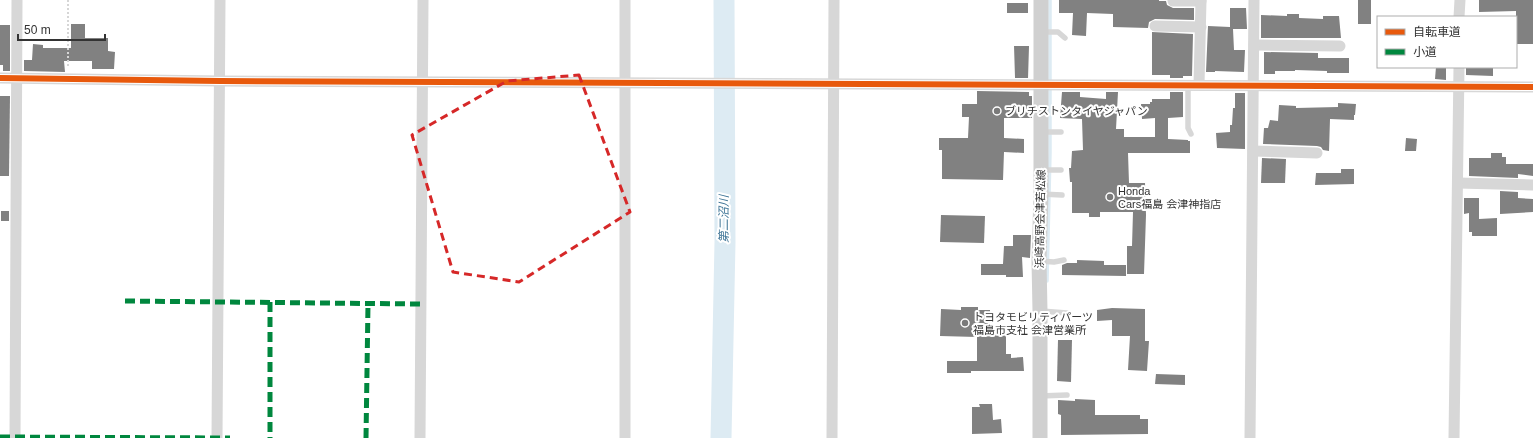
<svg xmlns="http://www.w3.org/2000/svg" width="1533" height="438" font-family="Helvetica,'Noto Sans JP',sans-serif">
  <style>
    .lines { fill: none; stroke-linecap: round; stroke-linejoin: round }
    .stream { stroke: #ddebf3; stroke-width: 3.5 }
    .river { stroke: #ddebf3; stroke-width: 21 }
    .building { fill: #818181 }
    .path { stroke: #d6d6d6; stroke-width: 2; stroke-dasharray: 2 2; stroke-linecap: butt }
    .lane { stroke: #d7d7d7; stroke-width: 5.5 }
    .street { stroke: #d7d7d7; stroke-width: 11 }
    .secondary { stroke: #d0d0d0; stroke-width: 15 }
    .quiet { stroke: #00873e; stroke-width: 5; stroke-dasharray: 10 5; stroke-linecap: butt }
    .cycleway-casing { stroke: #fff; stroke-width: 8 }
    .cycleway { stroke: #e8590c; stroke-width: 6 }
    .marked { fill: none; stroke: #d62828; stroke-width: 3; stroke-dasharray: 8 5; stroke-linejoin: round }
    .poi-dot { fill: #7a7a7a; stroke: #fff; stroke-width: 1.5 }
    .labels { text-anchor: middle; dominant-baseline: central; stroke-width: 4; stroke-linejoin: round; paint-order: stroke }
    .poi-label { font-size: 11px; fill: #333; stroke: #fff; text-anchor: start }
    .street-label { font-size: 11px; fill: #333; stroke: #fff }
    .water-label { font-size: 12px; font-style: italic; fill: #3f7597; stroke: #fff }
  </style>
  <rect width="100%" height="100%" fill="#fff"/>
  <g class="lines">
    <path class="stream" d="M 1047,281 L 1050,153 L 1050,0"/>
    <path class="river" d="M 721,438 L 725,242 L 724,0"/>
  </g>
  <g class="building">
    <path d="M 1059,0 L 1159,0 L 1159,1 L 1166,1 L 1167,5 L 1173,8 L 1194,8 L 1194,20 L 1155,19 L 1149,22 L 1148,28 L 1113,27 L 1113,14 L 1087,13 L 1086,36 L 1072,35 L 1073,13 L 1059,13 Z"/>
    <rect x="1358" y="0" width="13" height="24"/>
    <path d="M 1479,0 L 1533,0 L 1533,44 L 1516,44 L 1516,11 L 1479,12 Z"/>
    <rect x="1007" y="3" width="21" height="10"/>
    <path d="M 1230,8 L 1246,8 L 1247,29 L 1233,29 L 1234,50 L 1245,50 L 1244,72 L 1215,71 L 1215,72 L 1206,72 L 1208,26 L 1230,27 Z"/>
    <path d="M 1287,14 L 1299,14 L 1299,18 L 1323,19 L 1323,16 L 1339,16 L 1341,38 L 1261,38 L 1261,15 L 1287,16 Z"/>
    <path d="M 71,24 L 85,24 L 85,38 L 108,38 L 108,51 L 115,52 L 114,69 L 92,69 L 92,61 L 64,61 L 65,72 L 24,71 L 24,60 L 32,60 L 33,44 L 43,45 L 43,48 L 71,48 Z"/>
    <path d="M 0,25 L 10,25 L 10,71 L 3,71 L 3,65 L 0,65 Z"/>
    <path d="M 1152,32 L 1193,34 L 1192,76 L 1183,76 L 1183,78 L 1170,78 L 1170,75 L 1152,75 Z"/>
    <path d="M 1014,46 L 1029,46 L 1028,78 L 1015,78 Z"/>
    <path d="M 1264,52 L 1318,53 L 1318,58 L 1349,58 L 1349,73 L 1327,73 L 1327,71 L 1295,70 L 1295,71 L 1275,71 L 1275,74 L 1264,74 Z"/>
    <path d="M 1436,67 L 1446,67 L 1446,80 L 1435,79 Z"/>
    <path d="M 1466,67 L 1493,67 L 1493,76 L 1466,75 Z"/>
    <path d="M 977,91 L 1029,92 L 1029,96 L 1032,96 L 1032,118 L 1004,118 L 1004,138 L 1024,139 L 1024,153 L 1004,152 L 1003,180 L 942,179 L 942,150 L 939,150 L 939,138 L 968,138 L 969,117 L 962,117 L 962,104 L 977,104 Z"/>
    <path d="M 1062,92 L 1080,92 L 1080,97 L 1106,99 L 1106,92 L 1118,92 L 1116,129 L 1124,129 L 1124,137 L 1155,137 L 1155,118 L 1142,119 L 1141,104 L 1150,104 L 1150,102 L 1152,102 L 1152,99 L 1170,99 L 1170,92 L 1183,92 L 1183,117 L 1168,118 L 1168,139 L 1188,140 L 1188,141 L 1190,141 L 1190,153 L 1128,153 L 1129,183 L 1145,183 L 1146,215 L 1144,274 L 1127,274 L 1127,246 L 1132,246 L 1133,212 L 1100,212 L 1100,217 L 1089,217 L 1089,213 L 1072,213 L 1072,182 L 1070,182 L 1069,168 L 1071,168 L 1072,151 L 1083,150 L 1082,119 L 1060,118 Z"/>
    <path d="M 1235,93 L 1245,93 L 1245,149 L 1217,148 L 1216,133 L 1230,132 L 1230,125 L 1232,125 L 1233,108 L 1235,108 Z"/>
    <path d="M 0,96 L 10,96 L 9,176 L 0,176 Z"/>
    <path d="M 1338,103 L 1356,104 L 1355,115 L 1354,115 L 1354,120 L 1330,119 L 1329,151 L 1323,150 L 1321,147 L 1317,146 L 1263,144 L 1264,128 L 1268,128 L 1270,120 L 1278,121 L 1279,105 L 1296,106 L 1296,108 L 1338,107 Z"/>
    <path d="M 1406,138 L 1417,139 L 1416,151 L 1405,151 Z"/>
    <path d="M 1491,153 L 1502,153 L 1502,157 L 1506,157 L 1506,164 L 1533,164 L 1533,176 L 1518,174 L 1518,178 L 1469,176 L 1469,158 L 1491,158 Z"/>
    <path d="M 1262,158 L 1286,159 L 1285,183 L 1261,183 Z"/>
    <path d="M 1341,169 L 1354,169 L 1354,184 L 1315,185 L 1316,173 L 1341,173 Z"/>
    <path d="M 1500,191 L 1518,192 L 1518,198 L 1533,199 L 1533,212 L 1500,214 Z"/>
    <path d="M 1464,198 L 1479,198 L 1479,219 L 1497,218 L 1497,236 L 1472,236 L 1472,232 L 1469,232 L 1469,213 L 1464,214 Z"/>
    <rect x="1" y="211" width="8" height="10"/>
    <path d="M 941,215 L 985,216 L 984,243 L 940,242 Z"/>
    <path d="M 1013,235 L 1031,235 L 1030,258 L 1022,257 L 1023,277 L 1006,277 L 1006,275 L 981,275 L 981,264 L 1003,264 L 1004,246 L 1013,246 Z"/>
    <path d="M 1077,260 L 1104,261 L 1104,265 L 1126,265 L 1126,276 L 1062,275 L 1062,265 L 1067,263 L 1077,263 Z"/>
    <path d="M 961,307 L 978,307 L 978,310 L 990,310 L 990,326 L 1006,326 L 1006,354 L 1011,354 L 1011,358 L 1023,357 L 1024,371 L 971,371 L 971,373 L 947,373 L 947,361 L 977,361 L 977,337 L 940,336 L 941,309 L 961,310 Z"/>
    <path d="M 1112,308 L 1145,309 L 1145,341 L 1149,341 L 1147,371 L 1128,370 L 1130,336 L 1112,336 L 1112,320 L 1097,321 L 1097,310 Z"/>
    <path d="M 1058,340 L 1072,340 L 1071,382 L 1057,381 Z"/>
    <path d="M 1156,374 L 1185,375 L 1185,385 L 1155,384 Z"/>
    <path d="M 1075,399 L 1095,400 L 1095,415 L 1140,415 L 1140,419 L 1148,419 L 1148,434 L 1061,435 L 1061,415 L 1058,414 L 1058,400 L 1075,401 Z"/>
    <path d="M 979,404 L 992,404 L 993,420 L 1001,419 L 1002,433 L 972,434 L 972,407 L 980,407 Z"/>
  </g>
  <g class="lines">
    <path class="path" d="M 68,0 L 68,68"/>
    <g class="lane">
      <path d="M 1041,32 L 1058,32 L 1065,38"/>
      <path d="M 1188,85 L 1188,128 L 1191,134"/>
      <path d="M 1041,132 L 1061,132"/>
      <path d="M 1043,170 L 1061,170"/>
      <path d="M 1041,194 L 1062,195"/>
      <path d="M 1039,261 L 1054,262 L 1064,260"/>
      <path d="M 1041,311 L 1067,313"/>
      <path d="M 1040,396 L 1067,395"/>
    </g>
    <g class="street">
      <path d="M 625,0 L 625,438"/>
      <path d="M 1173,1 L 1201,1"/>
      <path d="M 1459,17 L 1460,0"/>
      <path d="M 1155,26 L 1201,27"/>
      <path d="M 1254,45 L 1340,46"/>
      <path d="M 0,78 L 220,81 L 1533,87"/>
      <path d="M 1199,85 L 1201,0"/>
      <path d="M 1253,151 L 1317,153"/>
      <path d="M 1458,183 L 1532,185"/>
      <path d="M 15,438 L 17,0"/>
      <path d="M 217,438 L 220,0"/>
      <path d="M 420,438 L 423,0"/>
      <path d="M 832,438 L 834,0"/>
      <path d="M 1250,438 L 1254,0"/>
      <path d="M 1454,438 L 1459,67"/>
    </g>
    <path class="secondary" d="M 1040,438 L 1040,311 L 1039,261 L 1041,194 L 1041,0"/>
    <g class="quiet">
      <path d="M 125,301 L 421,304"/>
      <path d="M 270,302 L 270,438"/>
      <path d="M 0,437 L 230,438"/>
      <path d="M 366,438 L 368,304"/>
    </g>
    <defs>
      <path id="cycleway" d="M 0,78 L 220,81 L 1533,87"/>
    </defs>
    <use href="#cycleway" class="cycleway-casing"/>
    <use href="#cycleway" class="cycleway"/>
  </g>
  <path class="marked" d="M 579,75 L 630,212 L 519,282 L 453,272 L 412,135 L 507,81 Z"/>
  <g class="poi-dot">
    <circle cx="997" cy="111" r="4"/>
    <circle cx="1110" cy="197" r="4"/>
    <circle cx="965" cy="323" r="4"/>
  </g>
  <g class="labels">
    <g class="poi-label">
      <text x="1005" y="111">ブリチストンタイヤジャパン</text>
      <text x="1118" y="191">Honda<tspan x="1118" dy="13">Cars福島 会津神指店</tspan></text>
      <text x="973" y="317">トヨタモビリティパーツ<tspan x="973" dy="13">福島市支社 会津営業所</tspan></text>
    </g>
    <g class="street-label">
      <text transform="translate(1040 219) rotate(-89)">浜崎高野会津若松線</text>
    </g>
    <g class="water-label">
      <text transform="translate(724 219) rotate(-90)">第二沼川</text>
    </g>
  </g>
  <rect x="1377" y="16" width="140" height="52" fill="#ffffff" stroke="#adadad"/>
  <rect x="1385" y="29" width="20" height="6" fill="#e8590c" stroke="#adadad"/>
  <text x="1413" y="36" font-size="12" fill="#333333">自転車道</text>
  <rect x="1385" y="49" width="20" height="6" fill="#00873e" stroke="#adadad"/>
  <text x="1413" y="56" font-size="12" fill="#333333">小道</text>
  <path d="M18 34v6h87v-6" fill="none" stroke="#333333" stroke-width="2"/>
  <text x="24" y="34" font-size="12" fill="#333333" stroke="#ffffff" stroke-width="3" paint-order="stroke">50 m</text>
</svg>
